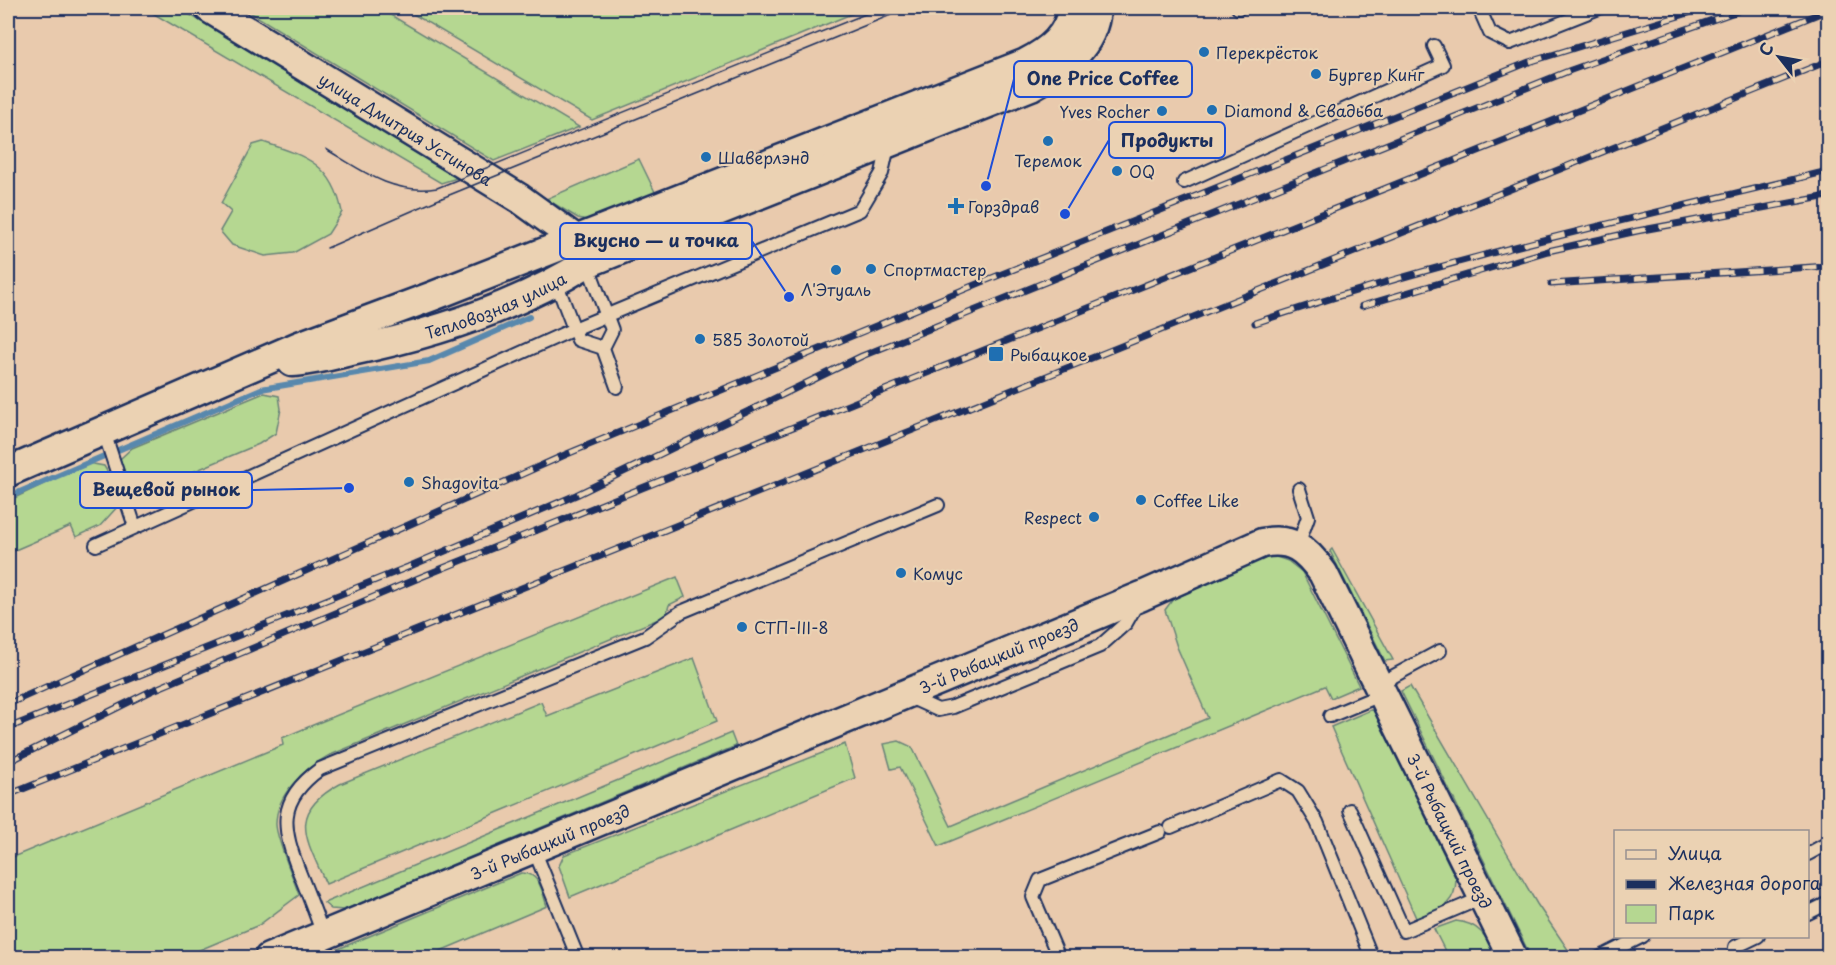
<svg xmlns="http://www.w3.org/2000/svg" width="1836" height="965" font-family="'Playpen Sans',sans-serif">
  <style>
    .green { fill: #b5d791; stroke: #688378; stroke-width: 1.5 }
    .lines { fill: none; stroke-linecap: round; stroke-linejoin: round }
    .stream { stroke: #5888ad; stroke-width: 6 }
    .service-casing { stroke: #1b2f5e; stroke-width: 16 }
    .tertiary-casing { stroke: #1b2f5e; stroke-width: 33 }
    .service { stroke: #ebd2b3; stroke-width: 12 }
    .tertiary { stroke: #ebd2b3; stroke-width: 28 }
    .tram { stroke: #1b2f5e; stroke-width: 1.5 }
    .rail-casing { stroke: #1b2f5e; stroke-width: 7 }
    .rail { stroke: #ebd2b3; stroke-width: 4.5; stroke-dasharray: 14; stroke-linecap: butt }
    .poi-dot { fill: #1f6fb2; stroke: #ebd2b3; stroke-width: 2 }
    .labels { text-anchor: middle; dominant-baseline: central; stroke-width: 4.5; stroke-linejoin: round; paint-order: stroke }
    .poi-label { font-size: 16px; fill: #1b2f5e; stroke: #ebd2b3; text-anchor: start }
    .street-label { font-size: 16px; fill: #1b2f5e; stroke: #ebd2b3 }
    .leader { fill: none; stroke: #1d4ed8; stroke-width: 2 }
    .callout-dot { fill: #1d4ed8; stroke: #ebd2b3; stroke-width: 2 }
    .callout { fill: #ebd2b3; stroke: #1d4ed8; stroke-width: 2 }
    .callout-label { font-size: 18px; text-anchor: middle; font-weight: bold; fill: #1b2f5e }
  </style>
  <rect width="100%" height="100%" fill="#e9caad"/>
  <filter id="ink" filterUnits="userSpaceOnUse"><feTurbulence type="fractalNoise" baseFrequency=".0167" numOctaves="2"/><feDisplacementMap in="SourceGraphic" scale="12" xChannelSelector="R" yChannelSelector="G"/><feConvolveMatrix kernelMatrix="1 2 1 2 8 2 1 2 1" color-interpolation-filters="sRGB"/></filter>
  <g filter="url(#ink)">
    <g class="green">
      <path d="M 144,8 L 179,8 L 457,178 L 441,183 Z"/>
      <path d="M 243,8 L 379,8 L 579,127 L 494,161 Z"/>
      <path d="M 403,8 L 866,8 L 592,120 Z"/>
      <path d="M 263,142 C 306,156 333,164 342,212 L 328,234 L 293,253 L 265,256 L 232,245 L 220,231 L 231,212 L 221,203 L 253,145 Z"/>
      <path d="M 639,159 L 657,196 L 597,222 L 578,218 L 546,199 Z"/>
      <path d="M 264,393 L 279,396 L 281,409 L 276,433 L 259,444 L 145,492 L 131,491 L 120,459 L 132,448 Z"/>
      <path d="M 88,463 L 104,466 L 114,483 L 119,505 L 100,526 L 76,537 L 71,526 L 8,553 L 8,501 Z"/>
      <path d="M 1332,549 L 1393,660 L 1385,661 L 1330,551 Z"/>
      <path d="M 1271,555 L 1288,561 L 1302,572 L 1359,686 L 1331,698 L 1325,686 L 939,846 L 900,767 L 891,769 L 884,744 L 899,741 L 912,747 L 951,826 L 1208,718 L 1177,647 L 1165,610 L 1173,599 Z"/>
      <path d="M 677,577 L 685,597 L 669,605 L 666,616 L 328,756 C 304,769 276,794 276,824 C 276,839 294,879 299,895 L 259,925 L 183,957 L 8,957 L 8,859 L 283,745 L 282,738 L 313,725 Z"/>
      <path d="M 694,658 L 717,721 L 326,884 C 307,840 286,813 340,784 L 541,702 L 547,716 Z"/>
      <path d="M 1410,686 L 1537,904 L 1573,957 L 1531,957 L 1401,691 Z"/>
      <path d="M 1373,709 L 1456,879 C 1456,906 1438,910 1417,920 L 1331,727 Z"/>
      <path d="M 731,733 L 736,746 L 344,910 L 331,909 L 324,903 Z"/>
      <path d="M 845,744 L 855,778 L 570,897 L 559,866 L 564,855 Z"/>
      <path d="M 521,873 C 540,872 542,892 547,906 L 426,957 L 319,957 Z"/>
      <path d="M 1456,921 C 1480,923 1487,938 1497,957 L 1448,957 L 1434,929 Z"/>
    </g>
    <g class="lines">
      <path class="stream" d="M 8,497 L 261,389 L 429,361 L 529,317"/>
      <defs>
        <g id="service">
          <path d="M 1238,8 L 1239,8"/>
          <path d="M 1479,8 L 1490,33 L 1510,43 L 1599,8"/>
          <path d="M 1184,182 L 1443,65 L 1434,46"/>
          <path d="M 587,263 L 612,330 L 603,348 L 617,387"/>
          <path d="M 603,348 L 578,340 L 574,329 L 860,210 L 882,173 L 888,146"/>
          <path d="M 103,429 L 135,527"/>
          <path d="M 96,545 L 574,329 L 556,282"/>
          <path d="M 1298,545 L 1308,517 L 1299,489"/>
          <path d="M 1379,684 L 1440,651"/>
          <path d="M 907,696 L 938,710 L 953,707 L 1100,646 L 1126,623 L 1138,602"/>
          <path d="M 1330,716 L 1383,694"/>
          <path d="M 1350,810 L 1404,931 L 1484,897"/>
          <path d="M 1171,827 L 1281,780 L 1298,791 L 1317,822 L 1372,958"/>
          <path d="M 533,847 L 578,958"/>
          <path d="M 1808,854 L 1828,843"/>
          <path d="M 1808,913 L 1828,903"/>
          <path d="M 323,935 C 316,914 308,894 300,874 C 282,828 276,801 320,769 L 645,637 L 681,612 L 938,505"/>
          <path d="M 1059,958 L 1033,897 L 1040,880 L 1160,832"/>
          <path d="M 1599,958 L 1643,936"/>
          <path d="M 1734,958 L 1735,947 L 1758,936"/>
        </g>
        <g id="tertiary">
          <path id="s1" d="M 209,8 L 519,198 L 577,240 L 583,254"/>
          <path id="s2" d="M 292,362 C 312,361 332,355 351,351 C 434,334 515,308 587,263 L 1031,86 C 1062,69 1094,47 1096,8"/>
          <path d="M 8,472 L 299,346 L 433,296 L 1026,63 C 1051,50 1068,36 1073,8"/>
          <path id="s3" d="M 269,958 L 1142,596 L 1262,543 C 1292,537 1306,549 1323,573 L 1513,958"/>
        </g>
      </defs>
      <use href="#service" class="service-casing"/>
      <use href="#tertiary" class="tertiary-casing"/>
      <use href="#service" class="service"/>
      <use href="#tertiary" class="tertiary"/>
      <g class="tram">
        <path d="M 326,149 C 362,171 393,195 437,188 L 880,8"/>
        <path d="M 327,248 L 437,200 L 908,8"/>
      </g>
      <defs>
        <g id="rail">
          <path d="M 1551,284 L 1828,266"/>
          <path d="M 1362,306 L 1548,251 L 1637,231 L 1828,196"/>
          <path d="M 1255,323 C 1443,259 1636,218 1828,171"/>
          <path d="M 8,704 L 567,454 L 982,282 L 1529,62 L 1705,8"/>
          <path d="M 8,728 L 408,567 L 576,495 L 862,356 L 1571,70 L 1746,8"/>
          <path d="M 8,762 L 151,691 L 421,577 L 1828,10"/>
          <path d="M 8,795 L 1828,61"/>
        </g>
      </defs>
      <use href="#rail" class="rail-casing"/>
      <use href="#rail" class="rail"/>
    </g>
  </g>
  <g class="poi-dot">
    <circle cx="1204" cy="52" r="6"/>
    <circle cx="1316" cy="74" r="6"/>
    <circle cx="1212" cy="110" r="6"/>
    <circle cx="1162" cy="111" r="6"/>
    <circle cx="1048" cy="141" r="6"/>
    <circle cx="706" cy="157" r="6"/>
    <circle cx="1117" cy="171" r="6"/>
    <path d="M953 197h6v6h6v6h-6v6h-6v-6h-6v-6h6z"/>
    <circle cx="871" cy="269" r="6"/>
    <circle cx="836" cy="270" r="6"/>
    <circle cx="700" cy="339" r="6"/>
    <rect x="988" y="346" width="16" height="16" rx="3"/>
    <circle cx="409" cy="482" r="6"/>
    <circle cx="1141" cy="500" r="6"/>
    <circle cx="1094" cy="517" r="6"/>
    <circle cx="901" cy="573" r="6"/>
    <circle cx="742" cy="627" r="6"/>
  </g>
  <g class="labels">
    <g class="poi-label">
      <text x="1216" y="52">Перекрёсток</text>
      <text x="1328" y="74">Бургер Кинг</text>
      <text x="1224" y="110">Diamond &amp; Свадьба</text>
      <text x="1150" y="111" text-anchor="end">Yves Rocher</text>
      <text x="718" y="157">Шаверлэнд</text>
      <text x="1048" y="160" text-anchor="middle">Теремок</text>
      <text x="1129" y="171">OQ</text>
      <text x="968" y="206">Горздрав</text>
      <text x="883" y="269">Спортмастер</text>
      <text x="836" y="289" text-anchor="middle">Л'Этуаль</text>
      <text x="712" y="339">585 Золотой</text>
      <text x="1010" y="354">Рыбацкое</text>
      <text x="421" y="482">Shagovita</text>
      <text x="1153" y="500">Coffee Like</text>
      <text x="1082" y="517" text-anchor="end">Respect</text>
      <text x="913" y="573">Комус</text>
      <text x="754" y="627">СТП-III-8</text>
    </g>
    <g class="street-label">
      <text stroke="none"><textPath href="#s1" startOffset="231">улица Дмитрия Устинова</textPath></text>
      <text stroke="none"><textPath href="#s2" startOffset="212">Тепловозная улица</textPath></text>
      <text stroke="none"><textPath href="#s3" startOffset="790">3-й Рыбацкий проезд</textPath></text>
      <text stroke="none"><textPath href="#s3" startOffset="1437">3-й Рыбацкий проезд</textPath></text>
      <text stroke="none"><textPath href="#s3" startOffset="304">3-й Рыбацкий проезд</textPath></text>
    </g>
  </g>
  <path class="leader" d="M986 186L1014 79M1065 214L1109 140M789 297L752 241M349 488L252 490"/>
  <g class="callout-dot">
    <circle cx="986" cy="186" r="6"/>
    <circle cx="1065" cy="214" r="6"/>
    <circle cx="789" cy="297" r="6"/>
    <circle cx="349" cy="488" r="6"/>
  </g>
  <g class="callout">
    <rect x="1014" y="61" width="178" height="36" rx="6"/>
    <rect x="1109" y="122" width="116" height="36" rx="6"/>
    <rect x="560" y="223" width="192" height="36" rx="6"/>
    <rect x="80" y="472" width="172" height="36" rx="6"/>
  </g>
  <g class="callout-label">
    <text x="1103" y="85">One Price Coffee</text>
    <text x="1167" y="147">Продукты</text>
    <text x="656" y="247">Вкусно — и точка</text>
    <text x="166" y="496">Вещевой рынок</text>
  </g>
  <rect width="1836" height="965" fill="none" stroke="#ebd2b3" stroke-width="30"/>
  <rect x="15" y="15" width="1806" height="935" fill="none" stroke="#1b2f5e" stroke-width="2" filter="url(#ink)"/>
  <rect x="1614" y="830" width="195" height="108" fill="#ebd2b3" stroke="#989191" stroke-width="1.5"/>
  <rect x="1626" y="850" width="30" height="9" fill="#ebd2b3" stroke="#989191" stroke-width="1.5"/>
  <text x="1668" y="860" font-size="18" fill="#1b2f5e">Улица</text>
  <rect x="1626" y="880" width="30" height="9" fill="#1b2f5e" stroke="#989191" stroke-width="1.5"/>
  <text x="1668" y="890" font-size="18" fill="#1b2f5e">Железная дорога</text>
  <rect x="1626" y="905" width="30" height="18" fill="#b5d791" stroke="#989191" stroke-width="1.5"/>
  <text x="1668" y="920" font-size="18" fill="#1b2f5e">Парк</text>
  <g transform="translate(1779 57) rotate(301)" stroke="#ebd2b3" stroke-width="4.5" paint-order="stroke">
  <path d="M0-4.5L10 22L0 15L-10 22Z" fill="#1b2f5e"/>
  <text y="-9" font-size="16" font-weight="bold" text-anchor="middle" fill="#1b2f5e">С</text>
  </g>
</svg>
